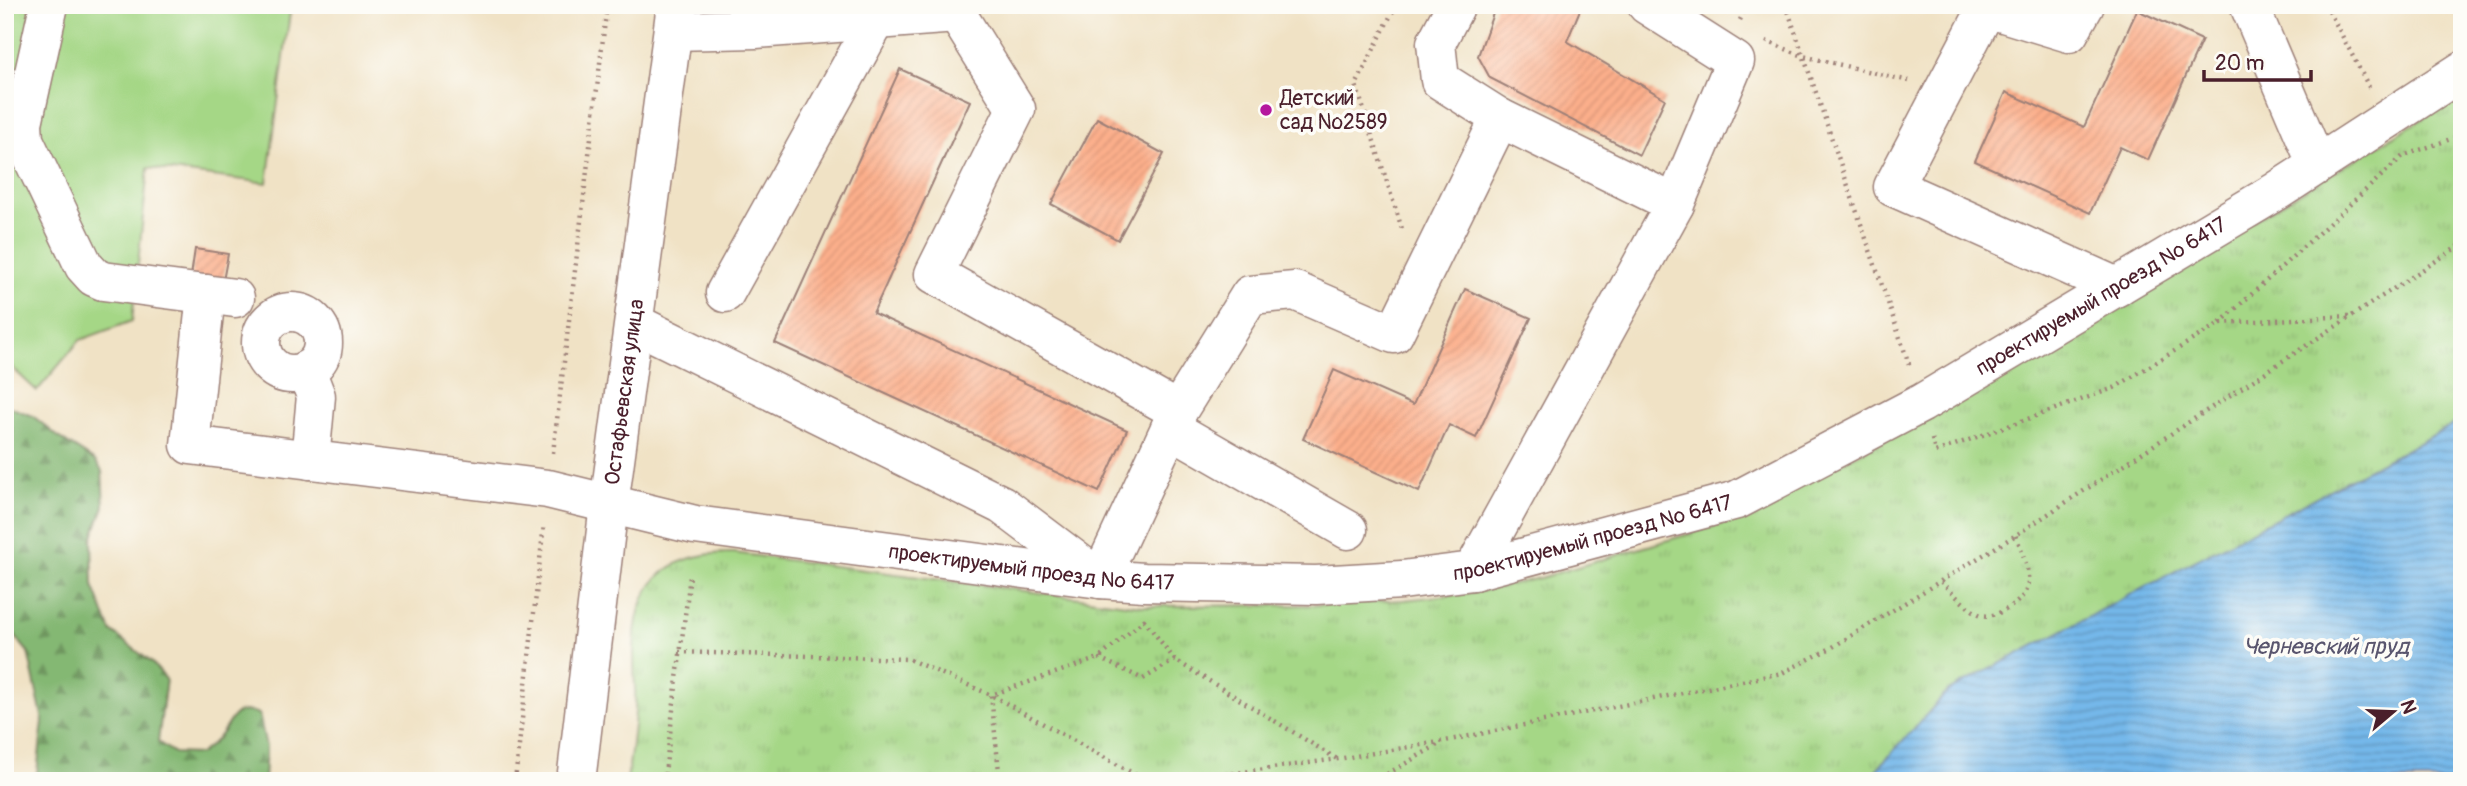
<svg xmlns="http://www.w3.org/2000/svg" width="2467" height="786" font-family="Pangolin,sans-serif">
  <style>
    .grass { fill: #a5d786; stroke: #787b58; stroke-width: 2 }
    .forest { fill: url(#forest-firs); stroke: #676c4f; stroke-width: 2 }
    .park { fill: url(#park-tufts); stroke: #787b58; stroke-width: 2 }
    .water { fill: url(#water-rules); stroke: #5f6c8a; stroke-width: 2 }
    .building { fill: url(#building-hatch) }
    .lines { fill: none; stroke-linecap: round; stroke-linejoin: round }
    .minor-casing { stroke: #9d8078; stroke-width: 41 }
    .path { stroke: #9d8078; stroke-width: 4.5; stroke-dasharray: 2 5; stroke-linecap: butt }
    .minor { stroke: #fff; stroke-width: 38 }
    .poi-dot { fill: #b5179e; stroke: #fdfcf7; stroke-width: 2.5 }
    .labels { text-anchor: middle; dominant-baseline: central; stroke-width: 7; stroke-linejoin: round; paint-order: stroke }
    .poi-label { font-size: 21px; fill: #4a1f2b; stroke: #fdfcf7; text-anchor: start }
    .street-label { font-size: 21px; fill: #4a1f2b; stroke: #fdfcf7 }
    .water-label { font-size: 23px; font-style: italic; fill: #59556e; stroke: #fdfcf7 }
  </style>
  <defs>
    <pattern id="forest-firs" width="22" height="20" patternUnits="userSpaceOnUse" patternTransform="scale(1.75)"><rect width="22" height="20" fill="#84b873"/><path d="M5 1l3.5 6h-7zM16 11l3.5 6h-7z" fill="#6e955f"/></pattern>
    <pattern id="park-tufts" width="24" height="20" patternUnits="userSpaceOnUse" patternTransform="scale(1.75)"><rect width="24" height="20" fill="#a5d786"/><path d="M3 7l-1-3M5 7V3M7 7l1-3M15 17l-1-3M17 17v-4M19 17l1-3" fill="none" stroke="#90b874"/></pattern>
    <pattern id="water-rules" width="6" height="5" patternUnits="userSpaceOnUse" patternTransform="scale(1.75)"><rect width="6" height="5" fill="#74b8ea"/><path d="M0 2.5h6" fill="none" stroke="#6195be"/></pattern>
    <pattern id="building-hatch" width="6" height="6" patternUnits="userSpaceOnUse" patternTransform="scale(1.75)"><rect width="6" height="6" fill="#fcaf8b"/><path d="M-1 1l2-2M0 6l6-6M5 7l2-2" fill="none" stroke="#da9678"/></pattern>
  </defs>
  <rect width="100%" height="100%" fill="#fdfcf7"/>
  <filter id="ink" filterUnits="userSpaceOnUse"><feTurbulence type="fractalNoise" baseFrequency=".0143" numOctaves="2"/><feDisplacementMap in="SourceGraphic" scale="14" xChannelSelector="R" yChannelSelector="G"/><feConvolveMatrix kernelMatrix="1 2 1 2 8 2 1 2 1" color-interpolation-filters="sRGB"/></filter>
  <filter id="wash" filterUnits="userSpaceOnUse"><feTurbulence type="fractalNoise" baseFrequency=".00686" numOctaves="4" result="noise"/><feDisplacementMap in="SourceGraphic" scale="28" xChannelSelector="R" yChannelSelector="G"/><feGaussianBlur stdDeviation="1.57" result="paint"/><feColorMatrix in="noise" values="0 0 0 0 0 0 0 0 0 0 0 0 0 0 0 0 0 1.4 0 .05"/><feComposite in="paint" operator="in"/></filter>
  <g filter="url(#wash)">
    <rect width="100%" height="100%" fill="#f0e2c5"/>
    <path class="grass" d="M 5,5 L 291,5 L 267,183 L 148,168 L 132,321 L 80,340 L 37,391 L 5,361 Z"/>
    <path class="forest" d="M 5,405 L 33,416 L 61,439 L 95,461 L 102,471 L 104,506 L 92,539 L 93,585 L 111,631 L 152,663 L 166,679 L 158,742 L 174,753 L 200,754 C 205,749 212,745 217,739 C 233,722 230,704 259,714 L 266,747 L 264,781 L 32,781 L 37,773 L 43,721 L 28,652 L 5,624 Z"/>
    <path class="park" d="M 2462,95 L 2462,781 L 627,781 C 630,758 634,734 635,711 C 636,693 634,675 634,657 C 633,587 662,552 734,553 L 1142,606 L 1318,605 L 1404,600 L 1476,592 L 1540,578 L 1729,522 L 1915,424 Z"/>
    <path class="water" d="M 2462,420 L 2462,781 L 1866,781 L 1948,691 Z"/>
    <g id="blocks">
      <g class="building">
        <path d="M 1496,5 L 1582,5 L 1567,41 L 1665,99 L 1639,155 L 1490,78 L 1478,56 Z"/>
        <path d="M 2137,10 L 2202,40 L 2148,160 L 2120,147 L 2090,213 L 1975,161 L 2006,92 L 2084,127 Z"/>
        <path d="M 900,69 L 970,101 L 873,313 L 1127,430 L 1099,492 L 775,343 Z"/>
        <path d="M 1097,118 L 1164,154 L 1118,240 L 1051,204 Z"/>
        <path d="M 195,249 L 228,254 L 223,281 L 191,276 Z"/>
        <path d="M 1465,289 L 1531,318 L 1476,438 L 1449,425 L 1419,492 L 1303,439 L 1334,370 L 1413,405 Z"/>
      </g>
    </g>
  </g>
  <g filter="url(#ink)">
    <use href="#blocks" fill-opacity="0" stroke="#9d8078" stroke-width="2"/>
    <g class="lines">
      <defs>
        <g id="minor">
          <path d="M 49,5 L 23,123 L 24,140 L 84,266 L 94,277 L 103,281 L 235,298"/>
          <path d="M 1456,5 L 1436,43 L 1440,80 L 1500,118"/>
          <path d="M 1647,5 L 1735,61 L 1675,204"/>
          <path d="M 2085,5 L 2069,33 L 1987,8 L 1893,187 L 2117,287"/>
          <path d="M 2249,5 L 2317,165"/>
          <path d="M 673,31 L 756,29 L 957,14 L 961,5"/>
          <path d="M 725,293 L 877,19"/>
          <path id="s1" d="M 206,294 L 190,445 L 548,489 L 695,525 L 1100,579 L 1144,582 L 1316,585 L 1402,580 L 1473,571 L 1737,500 L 1922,403 L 2277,191 L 2462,71"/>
          <circle cx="292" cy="343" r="31"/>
          <path d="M 634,323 L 1002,505 L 1100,579 L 1178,411 L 934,274 L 1016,109 L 957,14"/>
          <path d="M 306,370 L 316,396 L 310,460"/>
          <path d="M 1178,411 L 1250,295 L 1295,291 L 1394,334 L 1500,118 L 1675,204 L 1473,571"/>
          <path d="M 1170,428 L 1348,530"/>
          <path id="s2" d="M 576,781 L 609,505 L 676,5"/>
        </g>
      </defs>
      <use href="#minor" class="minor-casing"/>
      <g class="path">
        <path d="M 1396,5 L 1356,85 L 1402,229"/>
        <path d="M 1786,5 L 1910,367"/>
        <path d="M 2326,5 L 2370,89"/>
        <path d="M 1740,20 L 1747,5"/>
        <path d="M 1766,41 L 1803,56 L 1909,81"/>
        <path d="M 2220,323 L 2403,156 L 2462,135"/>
        <path d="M 1932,439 L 1935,452 L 2114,388 L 2220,323 L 2349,316"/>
        <path d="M 553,453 L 607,5"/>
        <path d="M 1941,582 C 1951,591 1968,609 1979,614 C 1988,618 1997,614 2005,610 C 2042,590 2026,566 2016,535"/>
        <path d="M 679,652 L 908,659 L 991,695 L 1147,781"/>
        <path d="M 1099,658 L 1143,679 L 1175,660"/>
        <path d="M 515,781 L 544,524"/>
        <path d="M 664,781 L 690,576"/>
        <path d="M 1000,781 L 991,695 L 1099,658 L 1144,620 L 1175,660 L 1337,759"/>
        <path d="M 1177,781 L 1338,759 L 1445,741 L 1782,673 L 1831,648 L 2016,535 L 2462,244"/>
        <path d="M 1375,781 L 1441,743"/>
      </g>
      <use href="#minor" class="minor"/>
    </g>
  </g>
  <circle class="poi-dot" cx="1266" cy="110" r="7"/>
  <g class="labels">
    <g class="poi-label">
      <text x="1280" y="98">Детский<tspan x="1280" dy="24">сад №2589</tspan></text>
    </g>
    <g class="street-label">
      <text stroke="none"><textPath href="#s1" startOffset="2137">проектируемый проезд № 6417</textPath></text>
      <text stroke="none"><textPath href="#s2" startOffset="392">Остафьевская улица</textPath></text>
      <text stroke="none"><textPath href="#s1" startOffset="1570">проектируемый проезд № 6417</textPath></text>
      <text stroke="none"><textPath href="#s1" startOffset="1003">проектируемый проезд № 6417</textPath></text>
    </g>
    <g class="water-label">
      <text x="2326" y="646">Черневский пруд</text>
    </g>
  </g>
  <rect width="2467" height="786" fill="none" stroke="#fdfcf7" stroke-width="28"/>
  <g transform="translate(2393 712) rotate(71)" stroke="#fdfcf7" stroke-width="5" paint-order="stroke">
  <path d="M0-5L12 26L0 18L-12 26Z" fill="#4a1f2b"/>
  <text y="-10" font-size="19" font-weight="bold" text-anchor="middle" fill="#4a1f2b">N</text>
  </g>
  <path d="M2204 70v10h107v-10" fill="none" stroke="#4a1f2b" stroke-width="3.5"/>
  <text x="2215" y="70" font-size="21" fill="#4a1f2b" stroke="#fdfcf7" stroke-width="5" paint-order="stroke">20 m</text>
</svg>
